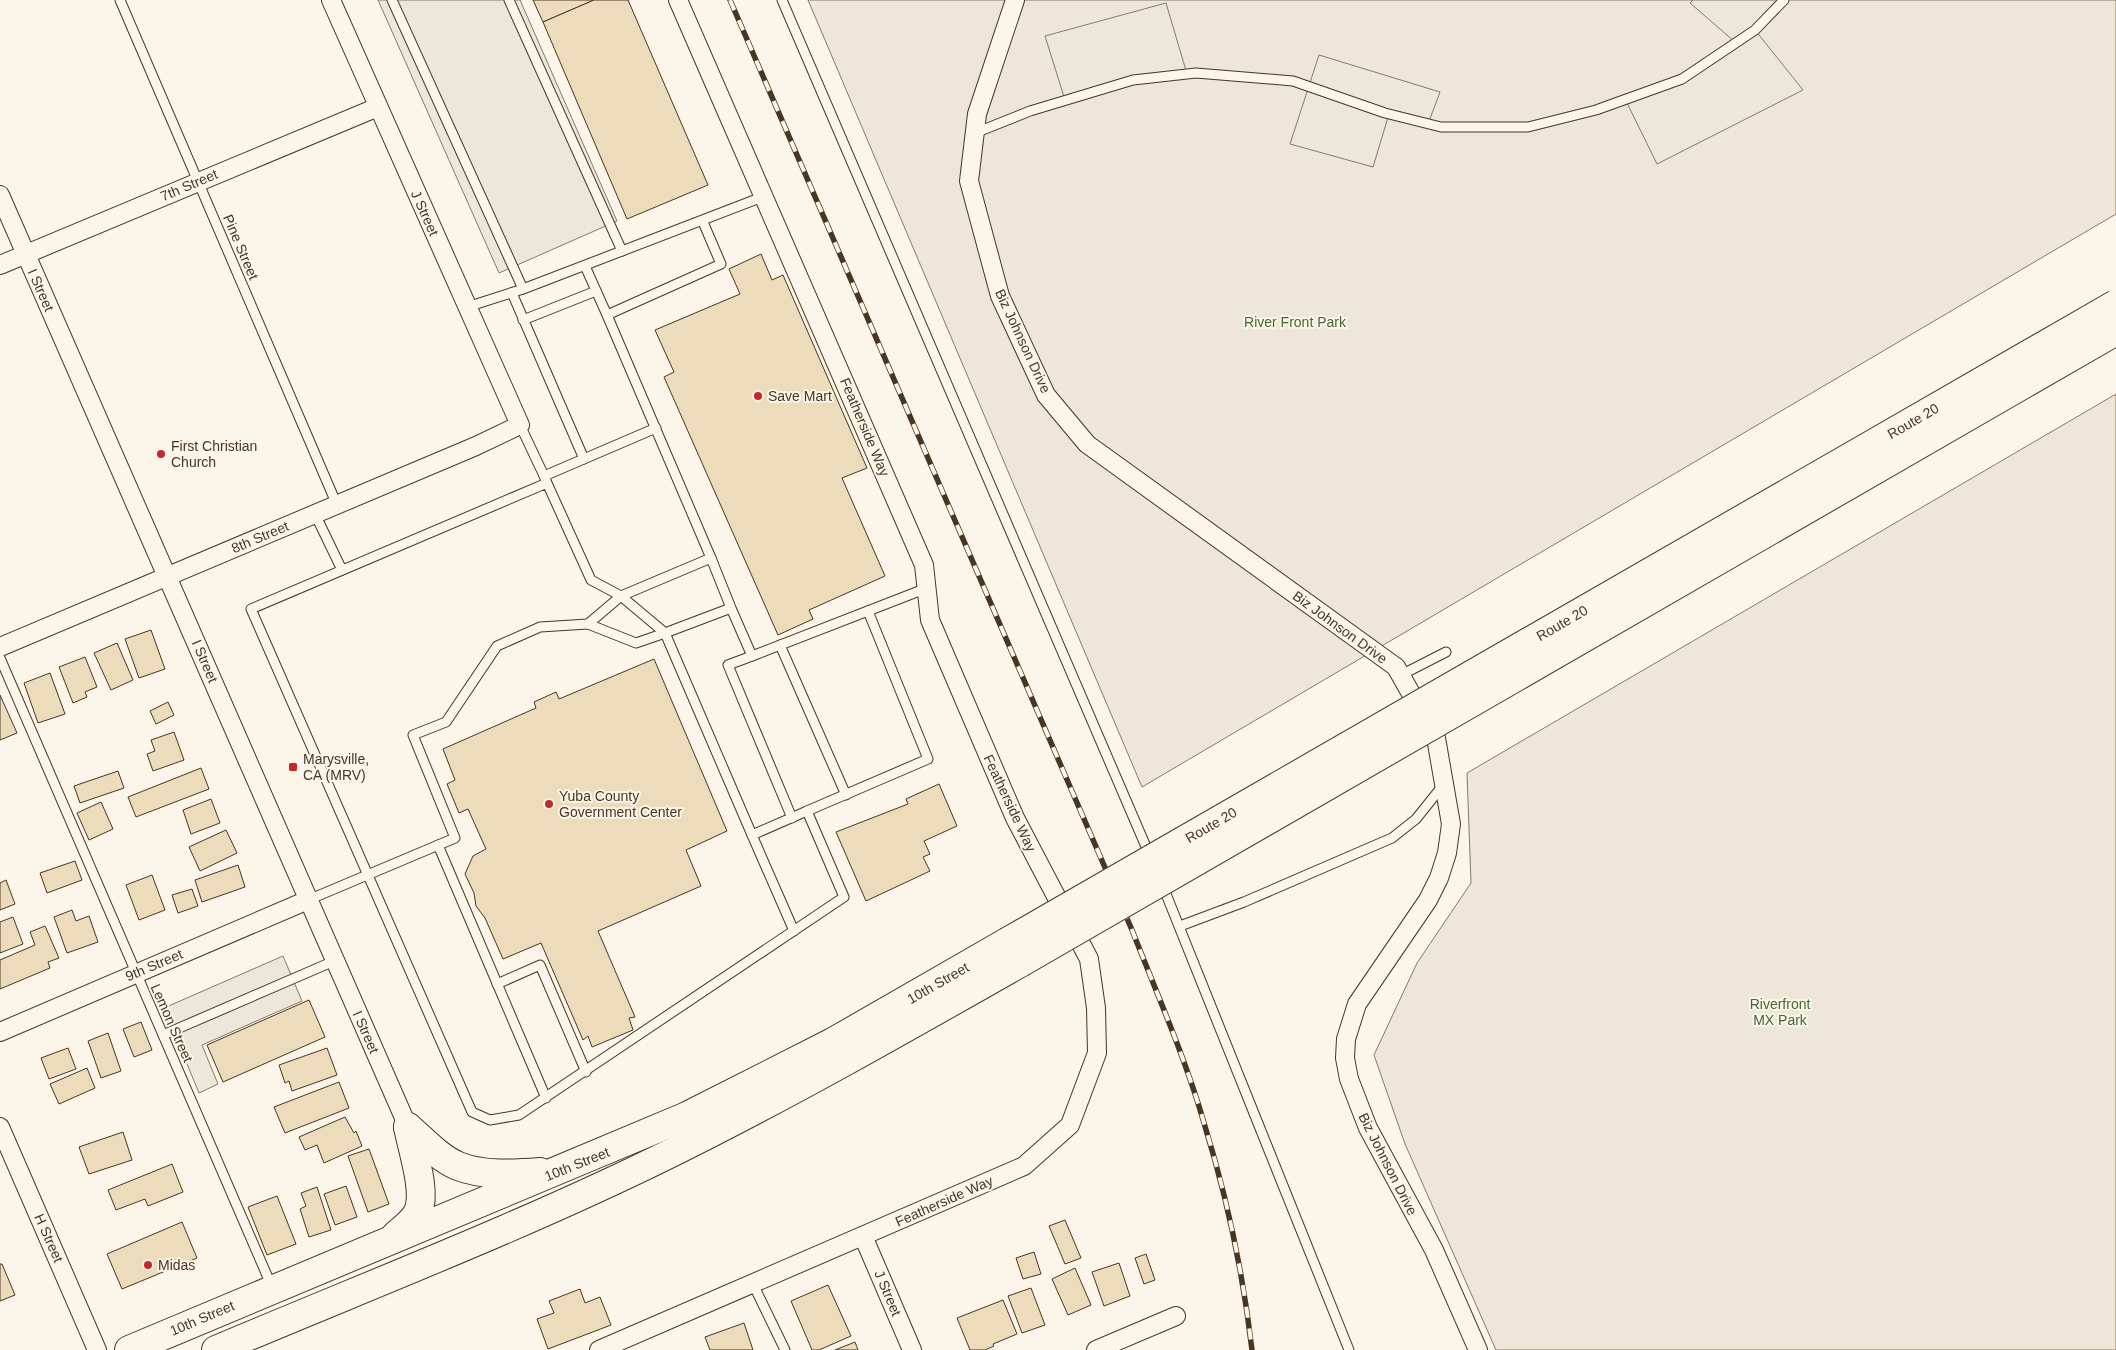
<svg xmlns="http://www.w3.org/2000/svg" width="2116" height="1350" font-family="Arial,sans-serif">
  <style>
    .green { fill: #ede6d9; stroke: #887966 }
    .parking { fill: #ede7d9; stroke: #887966 }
    .building { fill: #ecdcbc; stroke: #4a3520 }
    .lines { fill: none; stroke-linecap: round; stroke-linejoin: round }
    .service-casing { stroke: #4a3520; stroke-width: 11 }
    .minor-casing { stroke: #4a3520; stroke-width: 20 }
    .trunk-casing { stroke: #4a3520; stroke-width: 30 }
    .service { stroke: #fbf6e9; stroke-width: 9 }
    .minor { stroke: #fbf6e9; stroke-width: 18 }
    .trunk { stroke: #fbf6e9; stroke-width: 28 }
    .rail-casing { stroke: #4a3520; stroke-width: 5.5 }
    .rail { stroke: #fbf6e9; stroke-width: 4; stroke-dasharray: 11; stroke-linecap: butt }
    .trunk-bridge-casing { stroke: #4a3520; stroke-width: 30; stroke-linecap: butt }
    .trunk-bridge { stroke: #fbf6e9; stroke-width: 28 }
    .poi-dot { fill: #c62828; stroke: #fbf6e9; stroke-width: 2 }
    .labels { text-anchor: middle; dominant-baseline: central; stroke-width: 4; stroke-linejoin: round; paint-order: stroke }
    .street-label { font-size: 14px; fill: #4a3520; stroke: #fbf6e9 }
    .park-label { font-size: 14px; fill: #436837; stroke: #fbf6e9 }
    .poi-label { font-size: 14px; fill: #4a3520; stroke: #fbf6e9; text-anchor: start }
  </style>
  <rect width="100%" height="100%" fill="#fbf6e9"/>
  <g class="green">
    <path d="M 808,0 L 2116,0 L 2116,214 L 1142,787 Z"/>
    <path d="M 2116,394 L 2116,1350 L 1496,1350 L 1405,1144 L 1374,1055 L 1417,963 L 1471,883 L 1467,773 Z"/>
  </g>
  <g class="parking">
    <path d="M 378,0 L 520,0 L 617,221 L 499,273 Z"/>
    <path d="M 1693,0 L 1784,0 L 1755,30 L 1803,90 L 1657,164 L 1625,99 L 1682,79 L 1735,42 L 1690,3 Z"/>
    <path d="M 1166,3 L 1187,74 L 1133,80 L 1065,100 L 1045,36 Z"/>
    <path d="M 1319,55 L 1440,92 L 1428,124 L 1389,114 L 1373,167 L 1290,144 Z"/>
    <path d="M 283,956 L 302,1001 L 202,1045 L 218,1084 L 199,1093 L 164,1008 Z"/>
  </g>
  <g class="building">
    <path d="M 533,0 L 594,0 L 543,22 Z"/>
    <path d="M 594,0 L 628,0 L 708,185 L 627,219 L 543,22 Z"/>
    <path d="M 761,254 L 772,280 L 783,275 L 867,468 L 842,478 L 885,576 L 809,610 L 813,619 L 778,635 L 664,377 L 674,372 L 655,330 L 740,294 L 729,269 Z"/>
    <path d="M 151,630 L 165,669 L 139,678 L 125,639 Z"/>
    <path d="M 117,643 L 133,680 L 111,690 L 94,653 Z"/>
    <path d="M 85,657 L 97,687 L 85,692 L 87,697 L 73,703 L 59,667 Z"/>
    <path d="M 654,659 L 727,831 L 686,850 L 701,886 L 598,931 L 635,1017 L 629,1018 L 633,1030 L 592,1047 L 588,1036 L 583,1040 L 541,943 L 503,959 L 485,918 L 476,906 L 474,893 L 465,874 L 473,856 L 486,849 L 468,809 L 459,813 L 447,784 L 455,780 L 443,749 L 536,708 L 534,702 L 556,692 L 559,699 Z"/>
    <path d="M 50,673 L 65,714 L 38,723 L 24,683 Z"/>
    <path d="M 0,695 L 17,733 L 0,740 Z"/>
    <path d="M 168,702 L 174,715 L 156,724 L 150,711 Z"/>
    <path d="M 174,732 L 184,760 L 153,771 L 147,754 L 155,751 L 151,740 Z"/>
    <path d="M 201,768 L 209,789 L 136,817 L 128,797 Z"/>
    <path d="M 118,771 L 124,788 L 80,803 L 74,786 Z"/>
    <path d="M 939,784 L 957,826 L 924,841 L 930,854 L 923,857 L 930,871 L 866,901 L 836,832 L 908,804 L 906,799 Z"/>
    <path d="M 211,799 L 220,823 L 191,834 L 183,810 Z"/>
    <path d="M 101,802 L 113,829 L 89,840 L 77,813 Z"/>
    <path d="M 226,830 L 237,853 L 200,871 L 189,847 Z"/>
    <path d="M 75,861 L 82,880 L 47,893 L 40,873 Z"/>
    <path d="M 238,865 L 245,887 L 202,902 L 195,880 Z"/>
    <path d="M 152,875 L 165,910 L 139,920 L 126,885 Z"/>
    <path d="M 6,880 L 15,904 L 0,910 L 0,883 Z"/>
    <path d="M 192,889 L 198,906 L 178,913 L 172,895 Z"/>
    <path d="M 72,910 L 76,921 L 89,916 L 98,942 L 67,953 L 54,917 Z"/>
    <path d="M 13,917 L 23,944 L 0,953 L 0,922 Z"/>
    <path d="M 45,926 L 59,958 L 48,962 L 50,968 L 0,989 L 0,960 L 35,945 L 30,932 Z"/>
    <path d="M 309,1000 L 325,1037 L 223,1082 L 207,1045 Z"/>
    <path d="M 141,1022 L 152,1050 L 134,1057 L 123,1029 Z"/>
    <path d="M 108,1033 L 121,1071 L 101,1078 L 88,1041 Z"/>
    <path d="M 68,1048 L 76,1069 L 49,1079 L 41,1058 Z"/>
    <path d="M 327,1048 L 337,1075 L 292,1091 L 289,1081 L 285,1083 L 279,1065 Z"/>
    <path d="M 87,1068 L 95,1088 L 59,1104 L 50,1084 Z"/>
    <path d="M 339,1082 L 349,1108 L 285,1133 L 274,1107 Z"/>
    <path d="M 345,1117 L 354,1133 L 356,1131 L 362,1146 L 324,1163 L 317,1145 L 305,1150 L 299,1137 Z"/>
    <path d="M 123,1132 L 132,1160 L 89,1174 L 79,1147 Z"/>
    <path d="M 369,1149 L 389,1204 L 368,1212 L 348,1156 Z"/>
    <path d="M 172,1164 L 183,1192 L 148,1206 L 145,1199 L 116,1210 L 108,1190 Z"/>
    <path d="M 346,1186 L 357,1217 L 335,1225 L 324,1194 Z"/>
    <path d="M 317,1187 L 331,1230 L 309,1237 L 300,1209 L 306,1206 L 301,1193 Z"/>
    <path d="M 277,1196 L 296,1244 L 267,1255 L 248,1207 Z"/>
    <path d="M 1065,1220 L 1081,1258 L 1065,1264 L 1049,1226 Z"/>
    <path d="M 182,1222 L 197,1258 L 122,1289 L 107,1254 Z"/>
    <path d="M 1034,1252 L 1041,1274 L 1023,1279 L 1016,1258 Z"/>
    <path d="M 1146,1254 L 1155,1280 L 1144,1284 L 1135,1258 Z"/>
    <path d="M 1119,1263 L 1130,1296 L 1104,1306 L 1092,1272 Z"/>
    <path d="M 0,1264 L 2,1264 L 15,1295 L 0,1301 Z"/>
    <path d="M 1075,1268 L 1091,1305 L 1068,1315 L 1052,1279 Z"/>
    <path d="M 828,1285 L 851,1336 L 819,1350 L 812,1350 L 791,1301 Z"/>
    <path d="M 1031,1288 L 1045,1325 L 1022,1333 L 1008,1296 Z"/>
    <path d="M 580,1289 L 585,1303 L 600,1297 L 611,1325 L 548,1349 L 537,1319 L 554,1313 L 549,1301 Z"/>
    <path d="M 1003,1300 L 1017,1334 L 993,1344 L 994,1346 L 985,1350 L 970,1350 L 957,1318 Z"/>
    <path d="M 744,1323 L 753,1350 L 710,1350 L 705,1337 Z"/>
    <path d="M 855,1342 L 858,1350 L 835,1350 Z"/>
  </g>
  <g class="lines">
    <defs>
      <g id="service">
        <path d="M 120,0 L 337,505"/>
        <path d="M 392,0 L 523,289"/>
        <path d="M 509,0 L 622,251"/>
        <path d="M 782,0 L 1150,856"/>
        <path d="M 975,133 L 1030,111 L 1133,80 L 1196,73 L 1293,81 L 1385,113 L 1441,127 L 1528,127 L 1596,110 L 1682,79 L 1755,30 L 1784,0"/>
        <path d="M 703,222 L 721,264 L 607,315 L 711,558"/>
        <path d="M 585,266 L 607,315"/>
        <path d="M 512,293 L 584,459"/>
        <path d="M 467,307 L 523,289 L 765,196"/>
        <path d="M 523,320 L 596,291"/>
        <path d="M 520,425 L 546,480"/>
        <path d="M 544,476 L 656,428"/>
        <path d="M 315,514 L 342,570"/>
        <path d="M 621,596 L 665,633 L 636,643 L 588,624 Z"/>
        <path d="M 731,608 L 711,558 L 621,596 L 591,580 L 547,483 L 251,609 L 472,1112 L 490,1120 L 519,1115 L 844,897 L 807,811 L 752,835 L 665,633 L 731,608 L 752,656 L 927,588"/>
        <path d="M 780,645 L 846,795"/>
        <path d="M 752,656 L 728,665 L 792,818"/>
        <path d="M 0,658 L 272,1287"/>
        <path d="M 1401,675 L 1446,652"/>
        <path d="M 807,811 L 928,759 L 868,611"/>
        <path d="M 752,835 L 794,931"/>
        <path d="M 438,845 L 546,1098"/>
        <path d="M 1162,884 L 1349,1350"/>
        <path d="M 308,900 L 455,838 L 413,735 L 446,722 L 497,646 L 540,627 L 588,624"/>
        <path d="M 1180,926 L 1244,902 L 1392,838 L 1416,819 L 1444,784"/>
        <path d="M 497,984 L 540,965 L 586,1072"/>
        <path d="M 163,1035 L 334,961"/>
        <path d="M 753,1284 L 785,1350"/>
      </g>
      <g id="minor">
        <path d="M 1015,0 L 977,114 L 969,181 L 1000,296 L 1046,395 L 1087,444 L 1396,667 L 1436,738 L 1451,824 L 1447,853 L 1439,878 L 1428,900 L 1357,1004 L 1346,1039 L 1345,1058 L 1349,1079 L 1368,1128 L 1434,1250 L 1478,1350"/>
        <path d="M 0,195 L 408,1127"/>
        <path d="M 0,265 L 378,107"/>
        <path d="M 0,647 L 476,446 L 520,425 L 331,0"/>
        <path d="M 0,1032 L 308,900"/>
        <path d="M 0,1127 L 97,1350"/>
        <path d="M 863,1236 L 912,1350"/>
        <path d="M 599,1350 L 1024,1166 L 1070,1125 L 1097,1053 L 1096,1008 L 1089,959 L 1015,818 L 930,620 L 924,565 L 678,0"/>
        <path d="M 1096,1350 L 1176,1316"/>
      </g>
      <g id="trunk">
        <path d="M 408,1127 C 423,1140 439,1158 458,1166 C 483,1176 514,1174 540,1172"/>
        <path d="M 396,1235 C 404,1228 413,1222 418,1212 C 427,1192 412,1149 408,1127"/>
        <path d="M 129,1350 L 687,1116 L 833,1042 L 1007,942"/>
        <path d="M 216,1350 C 367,1286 521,1227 669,1154 C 788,1095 904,1029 1020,963"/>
      </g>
    </defs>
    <use href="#service" class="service-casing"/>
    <use href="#minor" class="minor-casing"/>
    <use href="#trunk" class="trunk-casing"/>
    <use href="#service" class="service"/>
    <use href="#minor" class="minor"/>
    <use href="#trunk" class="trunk"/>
    <defs>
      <path id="rail" d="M 730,0 L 1132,930 C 1157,994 1185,1057 1204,1123 C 1227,1197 1243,1273 1252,1350"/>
    </defs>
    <use href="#rail" class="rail-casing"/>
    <use href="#rail" class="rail"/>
    <defs>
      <g id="trunk-bridge">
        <path d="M 1007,942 L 2116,304"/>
        <path d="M 1020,963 L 2116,331"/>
      </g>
    </defs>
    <use href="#trunk-bridge" class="trunk-bridge-casing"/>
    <use href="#trunk-bridge" class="trunk-bridge"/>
  </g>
  <g class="poi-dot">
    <circle cx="758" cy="396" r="5"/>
    <circle cx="161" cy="454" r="5"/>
    <rect x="288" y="762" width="10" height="10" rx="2.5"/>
    <circle cx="549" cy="804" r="5"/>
    <circle cx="148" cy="1265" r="5"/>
  </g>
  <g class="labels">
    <g class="street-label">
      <text transform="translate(189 185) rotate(-23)">7th Street</text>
      <text transform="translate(425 213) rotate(66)">J Street</text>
      <text transform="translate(241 247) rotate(67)">Pine Street</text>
      <text transform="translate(41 290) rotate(66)">I Street</text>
      <text transform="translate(1023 341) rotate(65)">Biz Johnson Drive</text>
      <text transform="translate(1913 421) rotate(-30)">Route 20</text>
      <text transform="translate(865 427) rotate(67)">Featherside Way</text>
      <text transform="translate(260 537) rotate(-23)">8th Street</text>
      <text transform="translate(1562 623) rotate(-30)">Route 20</text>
      <text transform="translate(1340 627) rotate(36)">Biz Johnson Drive</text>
      <text transform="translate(205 661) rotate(67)">I Street</text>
      <text transform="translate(1010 803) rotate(65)">Featherside Way</text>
      <text transform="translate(1211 825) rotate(-30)">Route 20</text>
      <text transform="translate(154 965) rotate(-23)">9th Street</text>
      <text transform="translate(938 983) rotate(-30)">10th Street</text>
      <text transform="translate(172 1023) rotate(66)">Lemon Street</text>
      <text transform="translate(366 1032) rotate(66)">I Street</text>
      <text transform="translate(577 1164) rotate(-22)">10th Street</text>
      <text transform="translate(1388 1164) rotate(63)">Biz Johnson Drive</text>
      <text transform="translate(944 1201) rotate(-24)">Featherside Way</text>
      <text transform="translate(49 1238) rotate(66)">H Street</text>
      <text transform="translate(888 1293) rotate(67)">J Street</text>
      <text transform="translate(202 1318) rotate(-23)">10th Street</text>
    </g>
    <g class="park-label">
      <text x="1295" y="322">River Front Park</text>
      <text x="1780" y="1004">Riverfront<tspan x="1780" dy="16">MX Park</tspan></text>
    </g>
    <g class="poi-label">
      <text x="768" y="396">Save Mart</text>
      <text x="171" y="446">First Christian<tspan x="171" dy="16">Church</tspan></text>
      <text x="303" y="759">Marysville,<tspan x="303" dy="16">CA (MRV)</tspan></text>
      <text x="559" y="796">Yuba County<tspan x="559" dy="16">Government Center</tspan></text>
      <text x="158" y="1265">Midas</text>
    </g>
  </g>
</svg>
